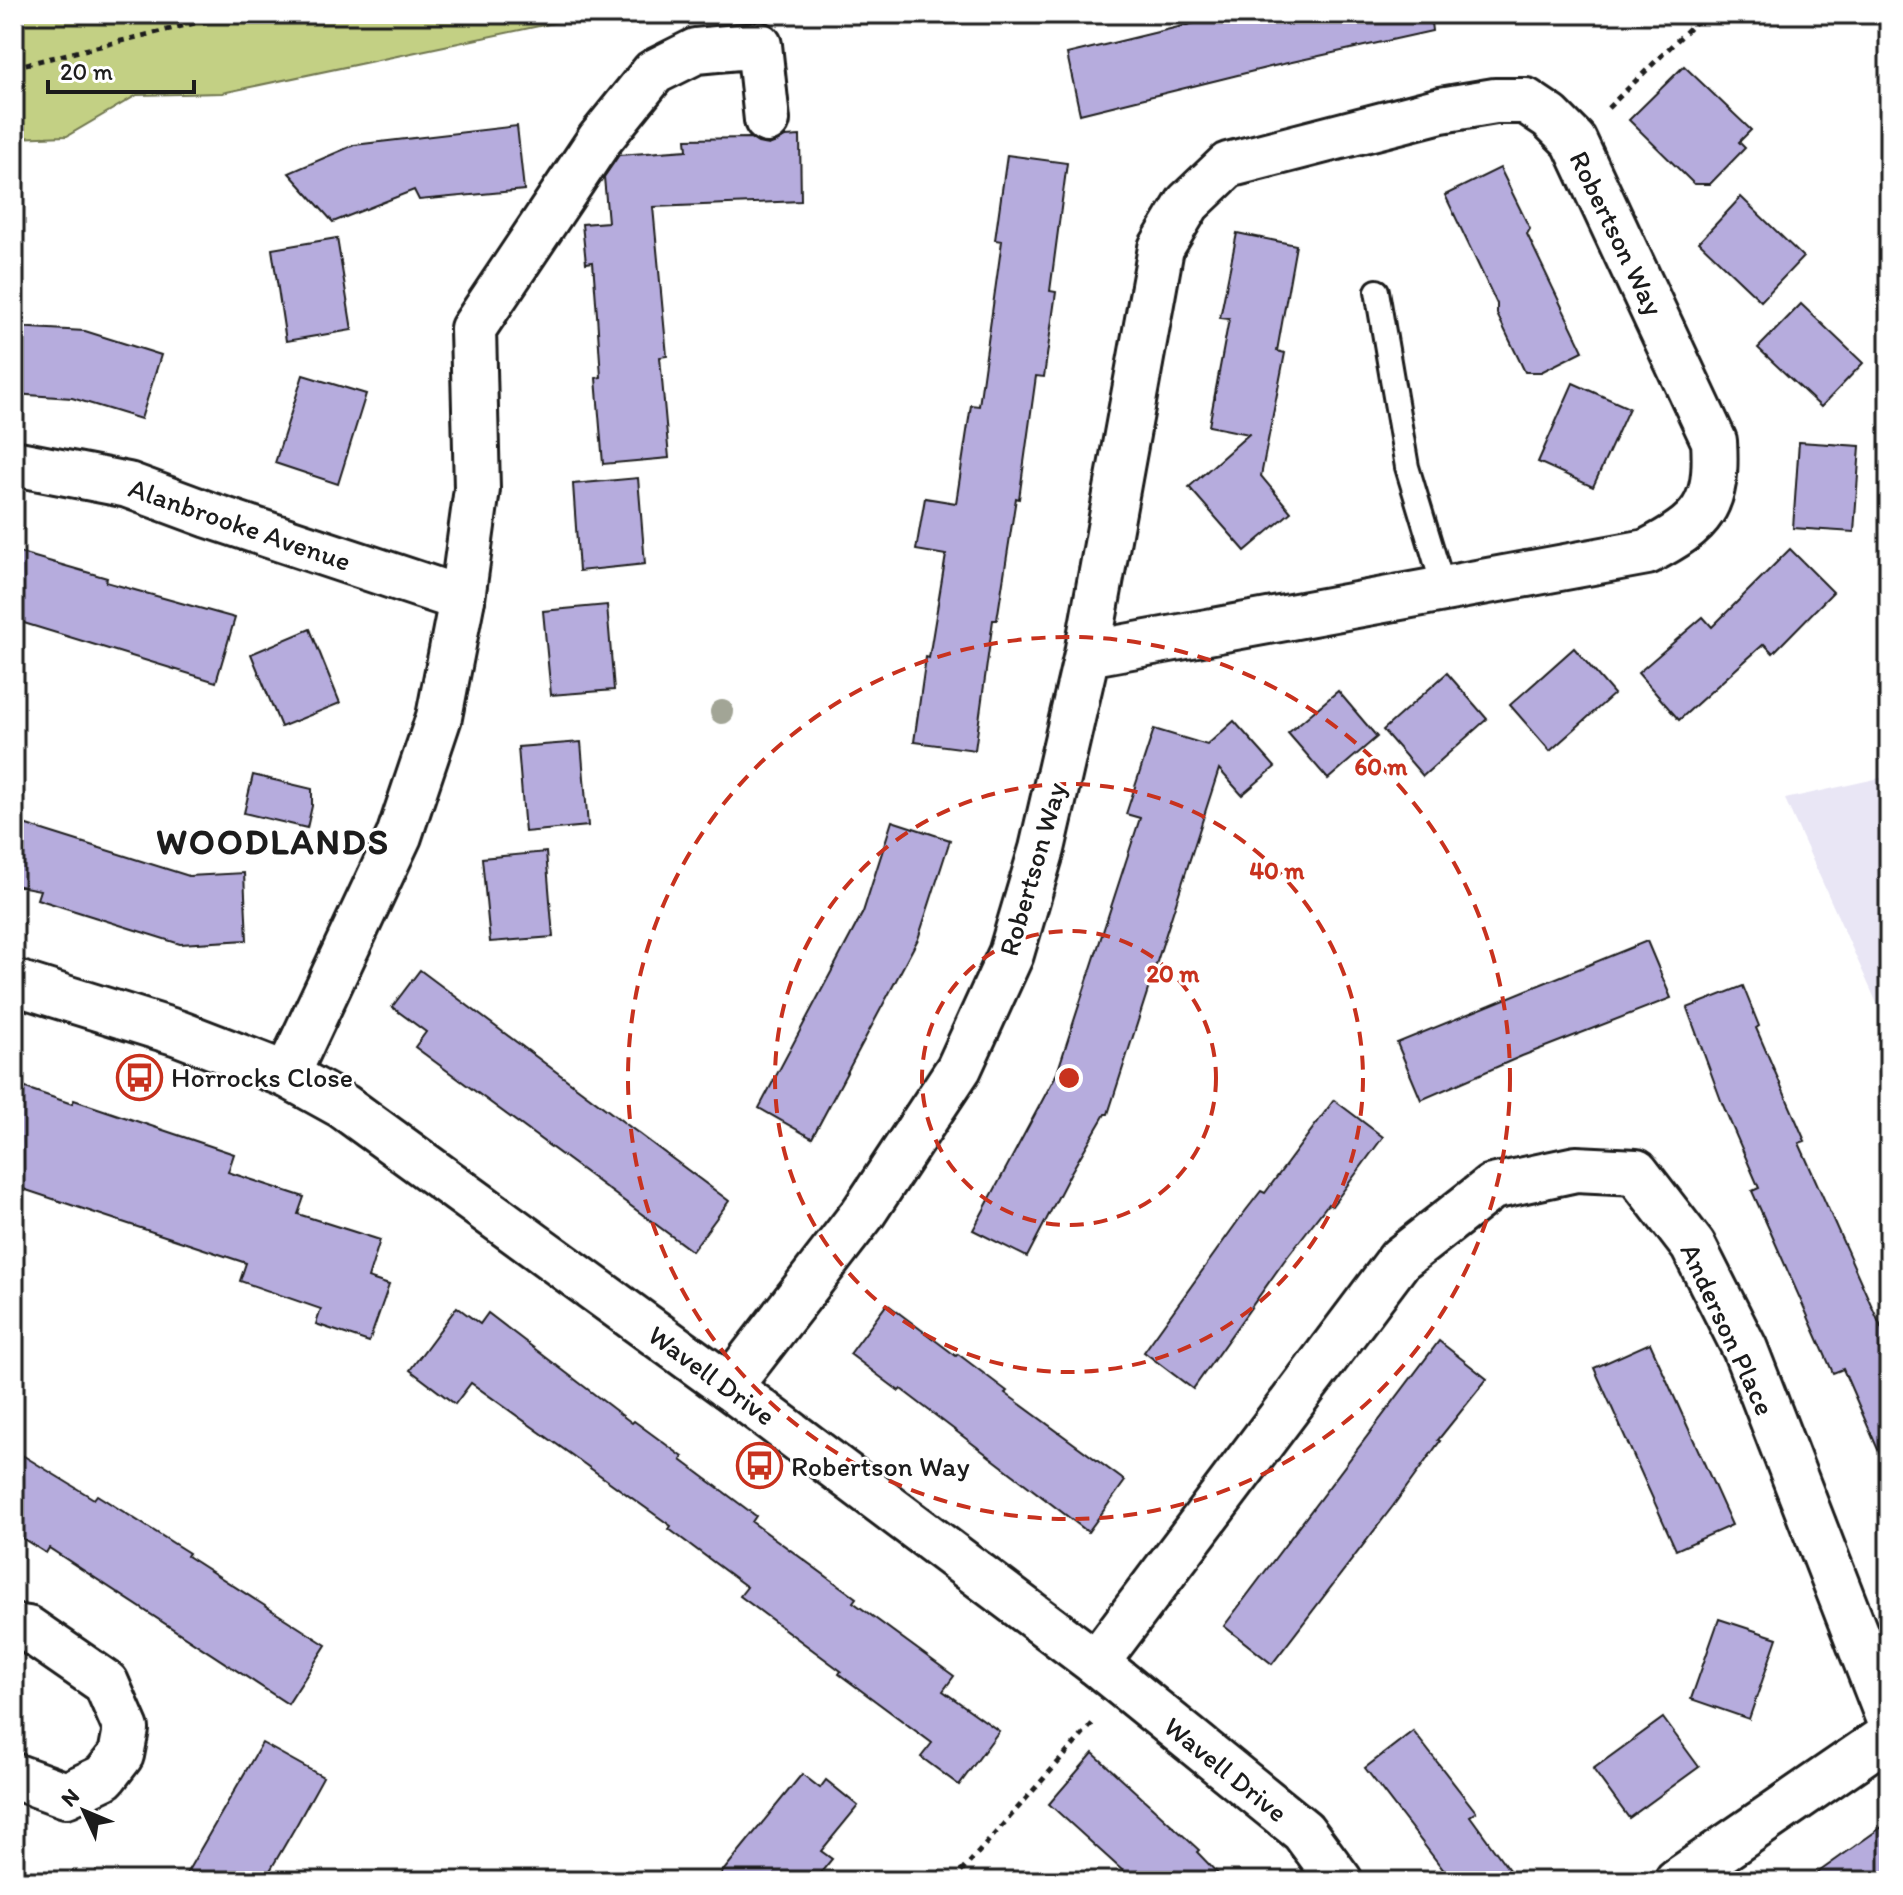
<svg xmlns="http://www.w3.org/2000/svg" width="1903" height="1895" font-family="Itim,sans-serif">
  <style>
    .built { fill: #e9e6f5 }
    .green { fill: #c3d084; stroke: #707650; stroke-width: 2 }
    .building { fill: #b6acdd; stroke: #1c1c1c; stroke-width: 2 }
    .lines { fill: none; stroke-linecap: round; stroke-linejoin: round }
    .lane-casing { stroke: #1c1c1c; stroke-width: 28 }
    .street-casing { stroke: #1c1c1c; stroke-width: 50 }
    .path { stroke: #1c1c1c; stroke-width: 5; stroke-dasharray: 6 6; stroke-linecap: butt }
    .lane { stroke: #fff; stroke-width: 22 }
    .street { stroke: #fff; stroke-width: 44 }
    .tree { fill: #a2a596 }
    .ring { fill: none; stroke: #c8321e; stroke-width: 4; stroke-dasharray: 14 10 }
    .labels { text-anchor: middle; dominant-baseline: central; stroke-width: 6; stroke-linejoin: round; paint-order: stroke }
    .street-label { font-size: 28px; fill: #1c1c1c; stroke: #fff }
    .poi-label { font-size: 28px; fill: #1c1c1c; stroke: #fff; text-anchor: start }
    .district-label { font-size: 36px; font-weight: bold; letter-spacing: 2px; fill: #1c1c1c; stroke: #fff }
    .centre { fill: #c8321e; stroke: #fff; stroke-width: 4 }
    .ring-label { font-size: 24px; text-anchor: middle; font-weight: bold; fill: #c8321e; stroke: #fff; stroke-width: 6; stroke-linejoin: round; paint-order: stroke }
  </style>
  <rect width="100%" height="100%" fill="#fff"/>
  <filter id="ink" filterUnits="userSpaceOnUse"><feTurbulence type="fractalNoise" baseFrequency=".0125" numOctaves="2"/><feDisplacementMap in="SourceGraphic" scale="16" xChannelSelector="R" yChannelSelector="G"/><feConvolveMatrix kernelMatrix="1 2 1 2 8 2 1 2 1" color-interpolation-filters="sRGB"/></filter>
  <g filter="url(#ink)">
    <path class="built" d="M 1889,776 L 1889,1030 L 1785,799 Z"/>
    <path class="green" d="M 14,14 L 596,14 L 222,93 L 137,95 L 67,136 L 14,138 Z"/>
    <g class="building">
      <path d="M 1232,14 L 1430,14 L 1432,31 L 1274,66 L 1080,114 L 1067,54 Z"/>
      <path d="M 1684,66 L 1751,130 L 1739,142 L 1745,148 L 1710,184 L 1694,184 L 1629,120 Z"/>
      <path d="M 517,126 L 524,190 L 419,200 L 414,190 L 333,222 L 289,173 L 354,145 Z"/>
      <path d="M 800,136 L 801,201 L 653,207 L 667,356 L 660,357 L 669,458 L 603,464 L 596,378 L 601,377 L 597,315 L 593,262 L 586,263 L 582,224 L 608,222 L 604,177 L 619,155 L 687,150 L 686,139 L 750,138 L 758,143 L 769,145 L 785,137 Z"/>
      <path d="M 1007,155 L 1067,163 L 1050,291 L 1056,292 L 1044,377 L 1036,376 L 1019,499 L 1016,498 L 997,620 L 993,620 L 975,750 L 914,742 L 926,657 L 929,658 L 946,555 L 916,550 L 925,498 L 956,503 L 971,405 L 979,406 L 1002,241 L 995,240 Z"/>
      <path d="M 1500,168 L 1530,229 L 1527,234 L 1583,351 L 1541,372 L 1525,372 L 1497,314 L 1497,304 L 1445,195 Z"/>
      <path d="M 1741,197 L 1803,257 L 1761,301 L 1699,242 Z"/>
      <path d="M 1237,233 L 1296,245 L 1277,351 L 1285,353 L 1261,476 L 1291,512 L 1245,551 L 1189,487 L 1249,434 L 1209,426 L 1229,319 L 1220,318 Z"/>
      <path d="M 337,238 L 352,330 L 286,341 L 272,249 Z"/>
      <path d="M 1801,304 L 1863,363 L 1821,407 L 1758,348 Z"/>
      <path d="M 14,327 L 85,331 L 161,355 L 141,419 L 72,398 L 14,394 Z"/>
      <path d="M 303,375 L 366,394 L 338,484 L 275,463 Z"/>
      <path d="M 1573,383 L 1629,408 L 1593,487 L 1538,462 Z"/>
      <path d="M 1799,442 L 1860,446 L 1854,532 L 1793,528 Z"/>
      <path d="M 638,478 L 645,564 L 579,571 L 573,484 Z"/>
      <path d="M 1790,549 L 1833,592 L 1773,653 L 1764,644 L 1679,720 L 1638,673 L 1703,617 L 1712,627 Z"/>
      <path d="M 14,551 L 107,578 L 106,582 L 235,618 L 216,682 L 14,620 Z"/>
      <path d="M 607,605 L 614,690 L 551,695 L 543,611 Z"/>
      <path d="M 310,629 L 340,703 L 281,727 L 251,654 Z"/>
      <path d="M 1574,648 L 1614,694 L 1550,751 L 1510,705 Z"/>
      <path d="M 1447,673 L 1487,719 L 1423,776 L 1383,730 Z"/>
      <path d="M 1338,691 L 1377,737 L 1328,779 L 1288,733 Z"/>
      <path d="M 1234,721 L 1275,767 L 1242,795 L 1219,769 L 1108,1114 L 1105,1114 L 1070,1174 L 1027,1257 L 973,1230 L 1057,1073 L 1140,818 L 1126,814 L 1154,729 L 1207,745 Z"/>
      <path d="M 581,742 L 588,826 L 525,832 L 518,747 Z"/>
      <path d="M 253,775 L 312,789 L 312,806 L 307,828 L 244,813 Z"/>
      <path d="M 14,821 L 189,876 L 244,873 L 247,940 L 180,944 L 37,899 L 40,890 L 14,885 Z"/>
      <path d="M 892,821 L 950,840 L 918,939 L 812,1138 L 759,1108 L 863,912 Z"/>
      <path d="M 546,852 L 553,937 L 490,942 L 482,858 Z"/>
      <path d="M 1647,941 L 1671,998 L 1522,1056 L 1421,1100 L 1397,1043 Z"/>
      <path d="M 420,970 L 729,1201 L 692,1251 L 415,1047 L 426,1032 L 392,1007 Z"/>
      <path d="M 1743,986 L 1759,1026 L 1756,1028 L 1805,1141 L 1799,1143 L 1889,1345 L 1889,1475 L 1843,1369 L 1833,1373 L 1770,1231 L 1752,1191 L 1759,1188 L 1722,1103 L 1687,1008 Z"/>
      <path d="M 14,1084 L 72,1104 L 74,1100 L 234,1154 L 228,1172 L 304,1197 L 298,1214 L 380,1240 L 368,1278 L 389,1285 L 369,1342 L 316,1324 L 321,1309 L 240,1281 L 246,1263 L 14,1186 Z"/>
      <path d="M 1334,1100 L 1383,1137 L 1332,1206 L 1328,1204 L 1284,1261 L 1193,1389 L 1144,1352 L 1240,1218 L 1261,1191 L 1265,1193 Z"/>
      <path d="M 887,1304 L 956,1356 L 958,1354 L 1007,1391 L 1005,1393 L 1125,1481 L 1088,1532 L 901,1389 L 899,1391 L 850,1354 Z"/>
      <path d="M 457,1307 L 480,1324 L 488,1313 L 632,1423 L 634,1421 L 683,1457 L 681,1460 L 756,1516 L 752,1522 L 856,1598 L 853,1602 L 954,1676 L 943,1691 L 999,1731 L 959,1785 L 921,1757 L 932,1743 L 839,1674 L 841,1671 L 740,1596 L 747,1587 L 669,1529 L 671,1526 L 471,1383 L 455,1404 L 410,1370 Z"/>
      <path d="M 1439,1341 L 1487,1379 L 1438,1440 L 1440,1441 L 1393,1506 L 1272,1664 L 1224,1626 Z"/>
      <path d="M 1650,1343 L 1732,1525 L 1676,1550 L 1594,1368 Z"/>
      <path d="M 14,1450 L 94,1499 L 97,1495 L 189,1553 L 187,1556 L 326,1645 L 288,1704 L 49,1548 L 46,1553 L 14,1533 Z"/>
      <path d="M 1719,1619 L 1777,1638 L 1749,1719 L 1691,1699 Z"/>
      <path d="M 1663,1718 L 1699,1767 L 1629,1818 L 1593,1769 Z"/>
      <path d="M 1413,1731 L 1476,1812 L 1470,1816 L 1517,1881 L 1452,1881 L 1365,1768 Z"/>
      <path d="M 262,1743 L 323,1777 L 297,1824 L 264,1881 L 182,1881 Z"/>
      <path d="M 1093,1753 L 1199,1850 L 1197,1852 L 1225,1881 L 1134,1881 L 1049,1804 Z"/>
      <path d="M 802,1774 L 820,1788 L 826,1780 L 858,1806 L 821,1851 L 832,1859 L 814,1881 L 715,1881 Z"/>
      <path d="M 1889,1822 L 1889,1881 L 1806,1881 L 1858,1844 Z"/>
    </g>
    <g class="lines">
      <defs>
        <path id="lane" d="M 1377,291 L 1407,467 L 1444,589"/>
        <g id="street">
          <path d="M 14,463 L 128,485 L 209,515 L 462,599"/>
          <path d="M 14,982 L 178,1033 L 287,1075 L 343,1106 L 729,1387 L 1096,1663 L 1303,1831 L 1340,1881"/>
          <path d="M 287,1075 L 399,836 L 439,717 L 462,599 L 477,489 L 473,329 L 600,139 L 654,72 L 696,51 L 759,45 L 767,120"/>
          <path d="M 729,1387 L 864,1212 L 959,1068 L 1011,954 L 1042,849 L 1087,654 L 1161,248 L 1188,203 L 1228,165 L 1441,110 L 1495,101 L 1526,101 L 1550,117 L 1574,141 L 1714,441 C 1718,506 1703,523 1647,552 L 1087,654"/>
          <path d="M 14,1627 L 28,1629 L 106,1683 L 126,1729 L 121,1755 L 104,1777 L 66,1795 L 14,1776"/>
          <path d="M 1096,1663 L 1400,1259 L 1492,1187 L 1576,1169 L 1636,1172 L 1693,1246 L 1745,1349 L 1889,1720"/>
          <path d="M 1677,1881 L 1889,1735"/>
        </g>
      </defs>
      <use href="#lane" class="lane-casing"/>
      <use href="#street" class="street-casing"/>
      <g class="path">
        <path d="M 14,67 L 232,14"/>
        <path d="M 1608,108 L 1704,14"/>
        <path d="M 953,1881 L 1093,1723"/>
      </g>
      <use href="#lane" class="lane"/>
      <use href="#street" class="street"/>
    </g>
    <circle class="tree" cx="722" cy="712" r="12"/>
  </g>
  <g class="ring">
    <circle cx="1069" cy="1078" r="147"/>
    <circle cx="1069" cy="1078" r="294"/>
    <circle cx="1069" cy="1078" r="441"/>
  </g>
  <defs>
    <symbol id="bus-ring" viewBox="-11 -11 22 22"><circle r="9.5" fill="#fff" stroke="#c8321e" stroke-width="1.5"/><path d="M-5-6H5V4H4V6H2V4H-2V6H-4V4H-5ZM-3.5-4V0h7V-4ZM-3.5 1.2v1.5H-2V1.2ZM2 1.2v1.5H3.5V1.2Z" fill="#c8321e"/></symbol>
  </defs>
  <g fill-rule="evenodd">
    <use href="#bus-ring" x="114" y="1052" width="51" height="51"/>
    <use href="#bus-ring" x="734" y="1440" width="51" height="51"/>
  </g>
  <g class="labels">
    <g class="street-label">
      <text transform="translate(1617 233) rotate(64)">Robertson Way</text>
      <text transform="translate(240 524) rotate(19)">Alanbrooke Avenue</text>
      <text transform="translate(1032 869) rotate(-74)">Robertson Way</text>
      <text transform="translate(1728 1329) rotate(65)">Anderson Place</text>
      <text transform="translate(712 1375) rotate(36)">Wavell Drive</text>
      <text transform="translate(1226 1769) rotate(39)">Wavell Drive</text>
    </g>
    <g class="poi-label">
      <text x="171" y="1077">Horrocks Close</text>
      <text x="791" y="1466">Robertson Way</text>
    </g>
    <g class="district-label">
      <text x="273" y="841">WOODLANDS</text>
    </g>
  </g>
  <circle cx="1069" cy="1078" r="12" class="centre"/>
  <g class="ring-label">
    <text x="1381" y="775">60 m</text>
    <text x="1277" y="879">40 m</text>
    <text x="1173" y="982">20 m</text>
  </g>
  <rect width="1903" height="1895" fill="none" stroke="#fff" stroke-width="48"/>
  <rect x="24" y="24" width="1855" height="1847" fill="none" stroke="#1c1c1c" stroke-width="3" filter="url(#ink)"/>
  <g transform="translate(84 1811) rotate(314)" stroke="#ffffff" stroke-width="6" paint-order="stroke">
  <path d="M0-6L14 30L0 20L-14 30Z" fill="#1c1c1c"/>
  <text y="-12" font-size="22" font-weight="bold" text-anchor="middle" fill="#1c1c1c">N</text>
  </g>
  <path d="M48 80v12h146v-12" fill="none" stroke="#1c1c1c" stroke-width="4"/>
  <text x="60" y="80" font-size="24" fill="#1c1c1c" stroke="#ffffff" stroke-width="6" paint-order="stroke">20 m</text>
</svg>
